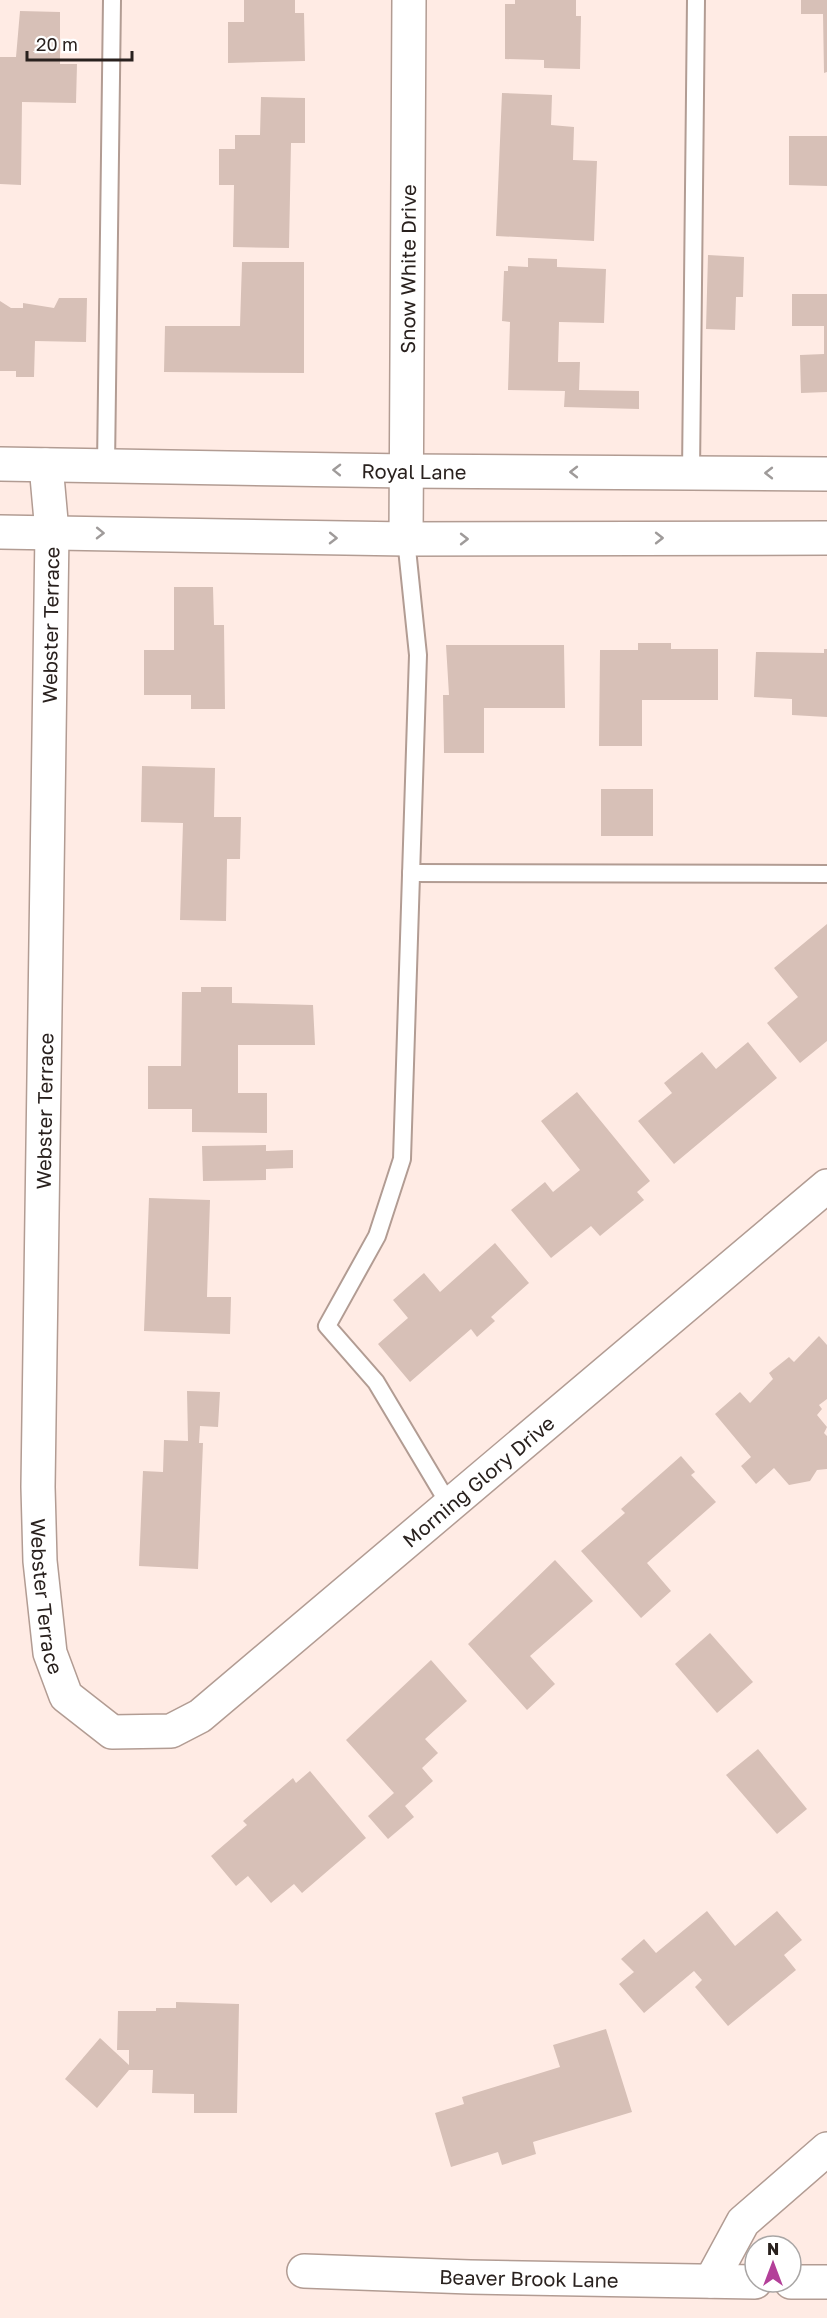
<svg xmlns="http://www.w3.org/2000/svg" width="827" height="2318" font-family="'Golos Text',sans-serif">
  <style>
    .building { fill: #d7c0b7 }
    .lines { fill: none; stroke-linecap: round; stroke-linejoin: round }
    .service-casing { stroke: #b29c93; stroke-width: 20 }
    .minor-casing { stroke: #b29c93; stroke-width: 36 }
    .secondary-casing { stroke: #b29c93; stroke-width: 36 }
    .service { stroke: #fff; stroke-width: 16 }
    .minor { stroke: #fff; stroke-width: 33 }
    .secondary { stroke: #fff; stroke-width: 33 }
    .oneway { stroke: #9f9b9a }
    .labels { text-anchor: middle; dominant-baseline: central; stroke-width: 4.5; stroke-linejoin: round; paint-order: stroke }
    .street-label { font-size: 20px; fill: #29211e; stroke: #fff }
  </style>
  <rect width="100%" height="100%" fill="#ffebe4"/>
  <g class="building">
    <path d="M 244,0 L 295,0 L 295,13 L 304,13 L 305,61 L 228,63 L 228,22 L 244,22 Z"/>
    <path d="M 515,0 L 576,0 L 576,16 L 581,16 L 580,69 L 544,68 L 544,60 L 505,59 L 505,4 L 515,4 Z"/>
    <path d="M 801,0 L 827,0 L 827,72 L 824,73 L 823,14 L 801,14 Z"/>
    <path d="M 20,11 L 60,12 L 60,64 L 77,64 L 76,103 L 22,102 L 21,185 L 0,184 L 0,57 L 16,57 Z"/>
    <path d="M 502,93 L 552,95 L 551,125 L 574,127 L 573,160 L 597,161 L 594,241 L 496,236 Z"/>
    <path d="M 261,97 L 305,98 L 305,143 L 291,143 L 289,248 L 233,247 L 234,185 L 219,185 L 219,149 L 235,149 L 235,135 L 260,135 Z"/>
    <path d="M 789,136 L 827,136 L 827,186 L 789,185 Z"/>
    <path d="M 708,255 L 744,257 L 743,297 L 736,297 L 735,330 L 706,329 Z"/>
    <path d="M 528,258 L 557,259 L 557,267 L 606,269 L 604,323 L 559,322 L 558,362 L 580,362 L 579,390 L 639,391 L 639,409 L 564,407 L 565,391 L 508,390 L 510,322 L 502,321 L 504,271 L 508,271 L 508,266 L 528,267 Z"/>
    <path d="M 242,262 L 304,262 L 304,373 L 164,372 L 165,326 L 240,326 Z"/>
    <path d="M 792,294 L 827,294 L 827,392 L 801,393 L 800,355 L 824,354 L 824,326 L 792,326 Z"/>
    <path d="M 59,298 L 87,298 L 86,342 L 35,341 L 34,377 L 16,377 L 16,371 L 0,371 L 0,301 L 11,308 L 23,308 L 23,303 L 54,308 Z"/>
    <path d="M 174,587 L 213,587 L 214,625 L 224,625 L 225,709 L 191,709 L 191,695 L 144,695 L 144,650 L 174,650 Z"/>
    <path d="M 638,643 L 671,643 L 671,649 L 718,649 L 718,700 L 642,700 L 642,746 L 599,746 L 600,650 L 638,650 Z"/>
    <path d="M 446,645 L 564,645 L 565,708 L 484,708 L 484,753 L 444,753 L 443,695 L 449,695 Z"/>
    <path d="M 824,649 L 827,649 L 827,717 L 792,715 L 792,699 L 754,697 L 756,652 L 824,653 Z"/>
    <path d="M 142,766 L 215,768 L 214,817 L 241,817 L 240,859 L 227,859 L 226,921 L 180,920 L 183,823 L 141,822 Z"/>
    <rect x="601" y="789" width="52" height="47"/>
    <path d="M 827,924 L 827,1041 L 800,1063 L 767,1023 L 798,997 L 774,968 Z"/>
    <path d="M 201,987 L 232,987 L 232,1003 L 313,1005 L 315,1045 L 238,1045 L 238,1093 L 267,1093 L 267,1133 L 192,1132 L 192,1109 L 148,1109 L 148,1066 L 181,1066 L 182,992 L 201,992 Z"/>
    <path d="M 748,1042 L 777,1078 L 674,1164 L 638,1121 L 672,1093 L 664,1083 L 702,1052 L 716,1069 Z"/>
    <path d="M 577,1092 L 650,1181 L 637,1192 L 644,1200 L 600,1236 L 591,1226 L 551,1258 L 511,1210 L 545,1182 L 553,1192 L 580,1170 L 541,1121 Z"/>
    <path d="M 266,1145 L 266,1151 L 293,1150 L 293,1168 L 266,1169 L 266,1180 L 203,1181 L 202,1146 Z"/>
    <path d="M 149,1198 L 210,1200 L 207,1297 L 231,1297 L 230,1334 L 144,1331 Z"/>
    <path d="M 495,1243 L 529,1283 L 491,1317 L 495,1321 L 477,1337 L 471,1329 L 410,1382 L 378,1344 L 408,1318 L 393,1300 L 424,1273 L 440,1292 Z"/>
    <path d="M 819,1336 L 827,1345 L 827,1399 L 819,1405 L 822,1409 L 817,1415 L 827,1427 L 824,1433 L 827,1436 L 827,1469 L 817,1470 L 810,1481 L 789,1485 L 774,1468 L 756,1484 L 741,1466 L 751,1457 L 715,1414 L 740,1392 L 750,1403 L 773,1379 L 769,1373 L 789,1357 L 794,1362 Z"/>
    <path d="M 187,1391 L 220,1392 L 218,1427 L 200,1426 L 199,1443 L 203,1443 L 198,1569 L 139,1566 L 143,1471 L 163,1472 L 164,1440 L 188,1441 Z"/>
    <path d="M 681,1456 L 695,1472 L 691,1475 L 716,1502 L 647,1563 L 671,1591 L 641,1618 L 581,1551 L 625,1513 L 621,1509 Z"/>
    <path d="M 555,1560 L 593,1601 L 530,1656 L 555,1684 L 527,1710 L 468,1644 Z"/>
    <path d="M 710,1633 L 753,1682 L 717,1713 L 675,1664 Z"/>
    <path d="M 431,1660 L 467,1701 L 425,1739 L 438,1753 L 422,1768 L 433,1781 L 405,1806 L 414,1817 L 388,1839 L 368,1816 L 394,1793 L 346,1740 Z"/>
    <path d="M 758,1749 L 807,1809 L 777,1834 L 726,1775 Z"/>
    <path d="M 310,1771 L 366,1838 L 302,1893 L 294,1884 L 271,1903 L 248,1876 L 236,1886 L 211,1856 L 247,1825 L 243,1821 L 293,1778 L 296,1783 Z"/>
    <path d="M 707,1911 L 735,1946 L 777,1911 L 802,1940 L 784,1955 L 796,1970 L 728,2026 L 695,1987 L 702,1980 L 694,1971 L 644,2013 L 619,1984 L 634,1972 L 621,1959 L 644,1939 L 656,1953 Z"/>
    <path d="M 176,2002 L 239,2004 L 237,2113 L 194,2113 L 194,2094 L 152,2093 L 153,2070 L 129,2070 L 97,2108 L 65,2079 L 100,2038 L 129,2065 L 129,2050 L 117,2050 L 118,2011 L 156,2011 L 156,2008 L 176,2008 Z"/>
    <path d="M 606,2029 L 632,2112 L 533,2142 L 536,2154 L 502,2165 L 498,2152 L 451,2167 L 435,2113 L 464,2104 L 462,2097 L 560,2067 L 553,2045 Z"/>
  </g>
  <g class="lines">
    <defs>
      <g id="service">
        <path d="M 106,466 L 112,0"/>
        <path d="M 691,473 L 696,0"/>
        <path d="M 406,539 L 418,655 L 402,1159 L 377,1236 L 327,1326 L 376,1382 L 450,1506"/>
        <path d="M 411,873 L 827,874"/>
      </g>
      <g id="minor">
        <path id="s1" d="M 46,465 L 52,532 L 38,1487 L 40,1561 L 50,1653 L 66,1696 L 112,1732 L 171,1731 L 200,1716 L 827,1186"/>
        <path id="s2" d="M 406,539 L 409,0"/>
        <path id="s3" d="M 304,2271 L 470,2277 L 755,2282"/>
        <path d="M 711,2281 L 743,2222 L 827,2149"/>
        <path d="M 791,2282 L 827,2282"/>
      </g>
      <g id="secondary">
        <path id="s4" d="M 0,464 L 406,471 L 827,474"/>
        <path d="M 0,532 L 406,539 L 827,538"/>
      </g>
    </defs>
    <use href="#service" class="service-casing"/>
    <use href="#minor" class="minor-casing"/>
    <use href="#secondary" class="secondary-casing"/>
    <use href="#service" class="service"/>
    <use href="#minor" class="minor"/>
    <use href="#secondary" class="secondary"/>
  </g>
  <defs><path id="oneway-chevron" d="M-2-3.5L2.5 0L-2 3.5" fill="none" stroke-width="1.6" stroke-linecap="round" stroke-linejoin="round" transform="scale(1.5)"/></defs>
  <g class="oneway">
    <use href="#oneway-chevron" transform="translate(337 470) rotate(-179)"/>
    <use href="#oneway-chevron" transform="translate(574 472) rotate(-180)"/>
    <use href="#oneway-chevron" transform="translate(769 473) rotate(-180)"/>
    <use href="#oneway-chevron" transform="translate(100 533) rotate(1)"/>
    <use href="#oneway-chevron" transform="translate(333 538) rotate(1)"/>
    <use href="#oneway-chevron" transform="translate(659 538)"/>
    <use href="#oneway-chevron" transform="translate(464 539)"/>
  </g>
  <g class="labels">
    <g class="street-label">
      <text stroke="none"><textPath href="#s2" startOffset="270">Snow White Drive</textPath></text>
      <text stroke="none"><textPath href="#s4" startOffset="414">Royal Lane</textPath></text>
      <text transform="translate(50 625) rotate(-89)">Webster Terrace</text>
      <text transform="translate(44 1111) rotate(-89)">Webster Terrace</text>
      <text stroke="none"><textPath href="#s1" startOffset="1749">Morning Glory Drive</textPath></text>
      <text stroke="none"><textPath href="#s1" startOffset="1132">Webster Terrace</textPath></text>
      <text stroke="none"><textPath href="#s3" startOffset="225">Beaver Brook Lane</textPath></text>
    </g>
  </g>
  <g transform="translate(773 2264)"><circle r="28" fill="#ffffff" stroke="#a9a6a5" stroke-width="1.5"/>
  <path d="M0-4.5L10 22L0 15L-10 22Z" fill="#b34099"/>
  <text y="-9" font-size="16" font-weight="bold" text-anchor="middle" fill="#29211e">N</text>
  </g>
  <path d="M27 51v9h105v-9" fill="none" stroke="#29211e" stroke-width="3"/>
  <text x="36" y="51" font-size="18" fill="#29211e" stroke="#ffffff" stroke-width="4.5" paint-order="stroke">20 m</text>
</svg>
